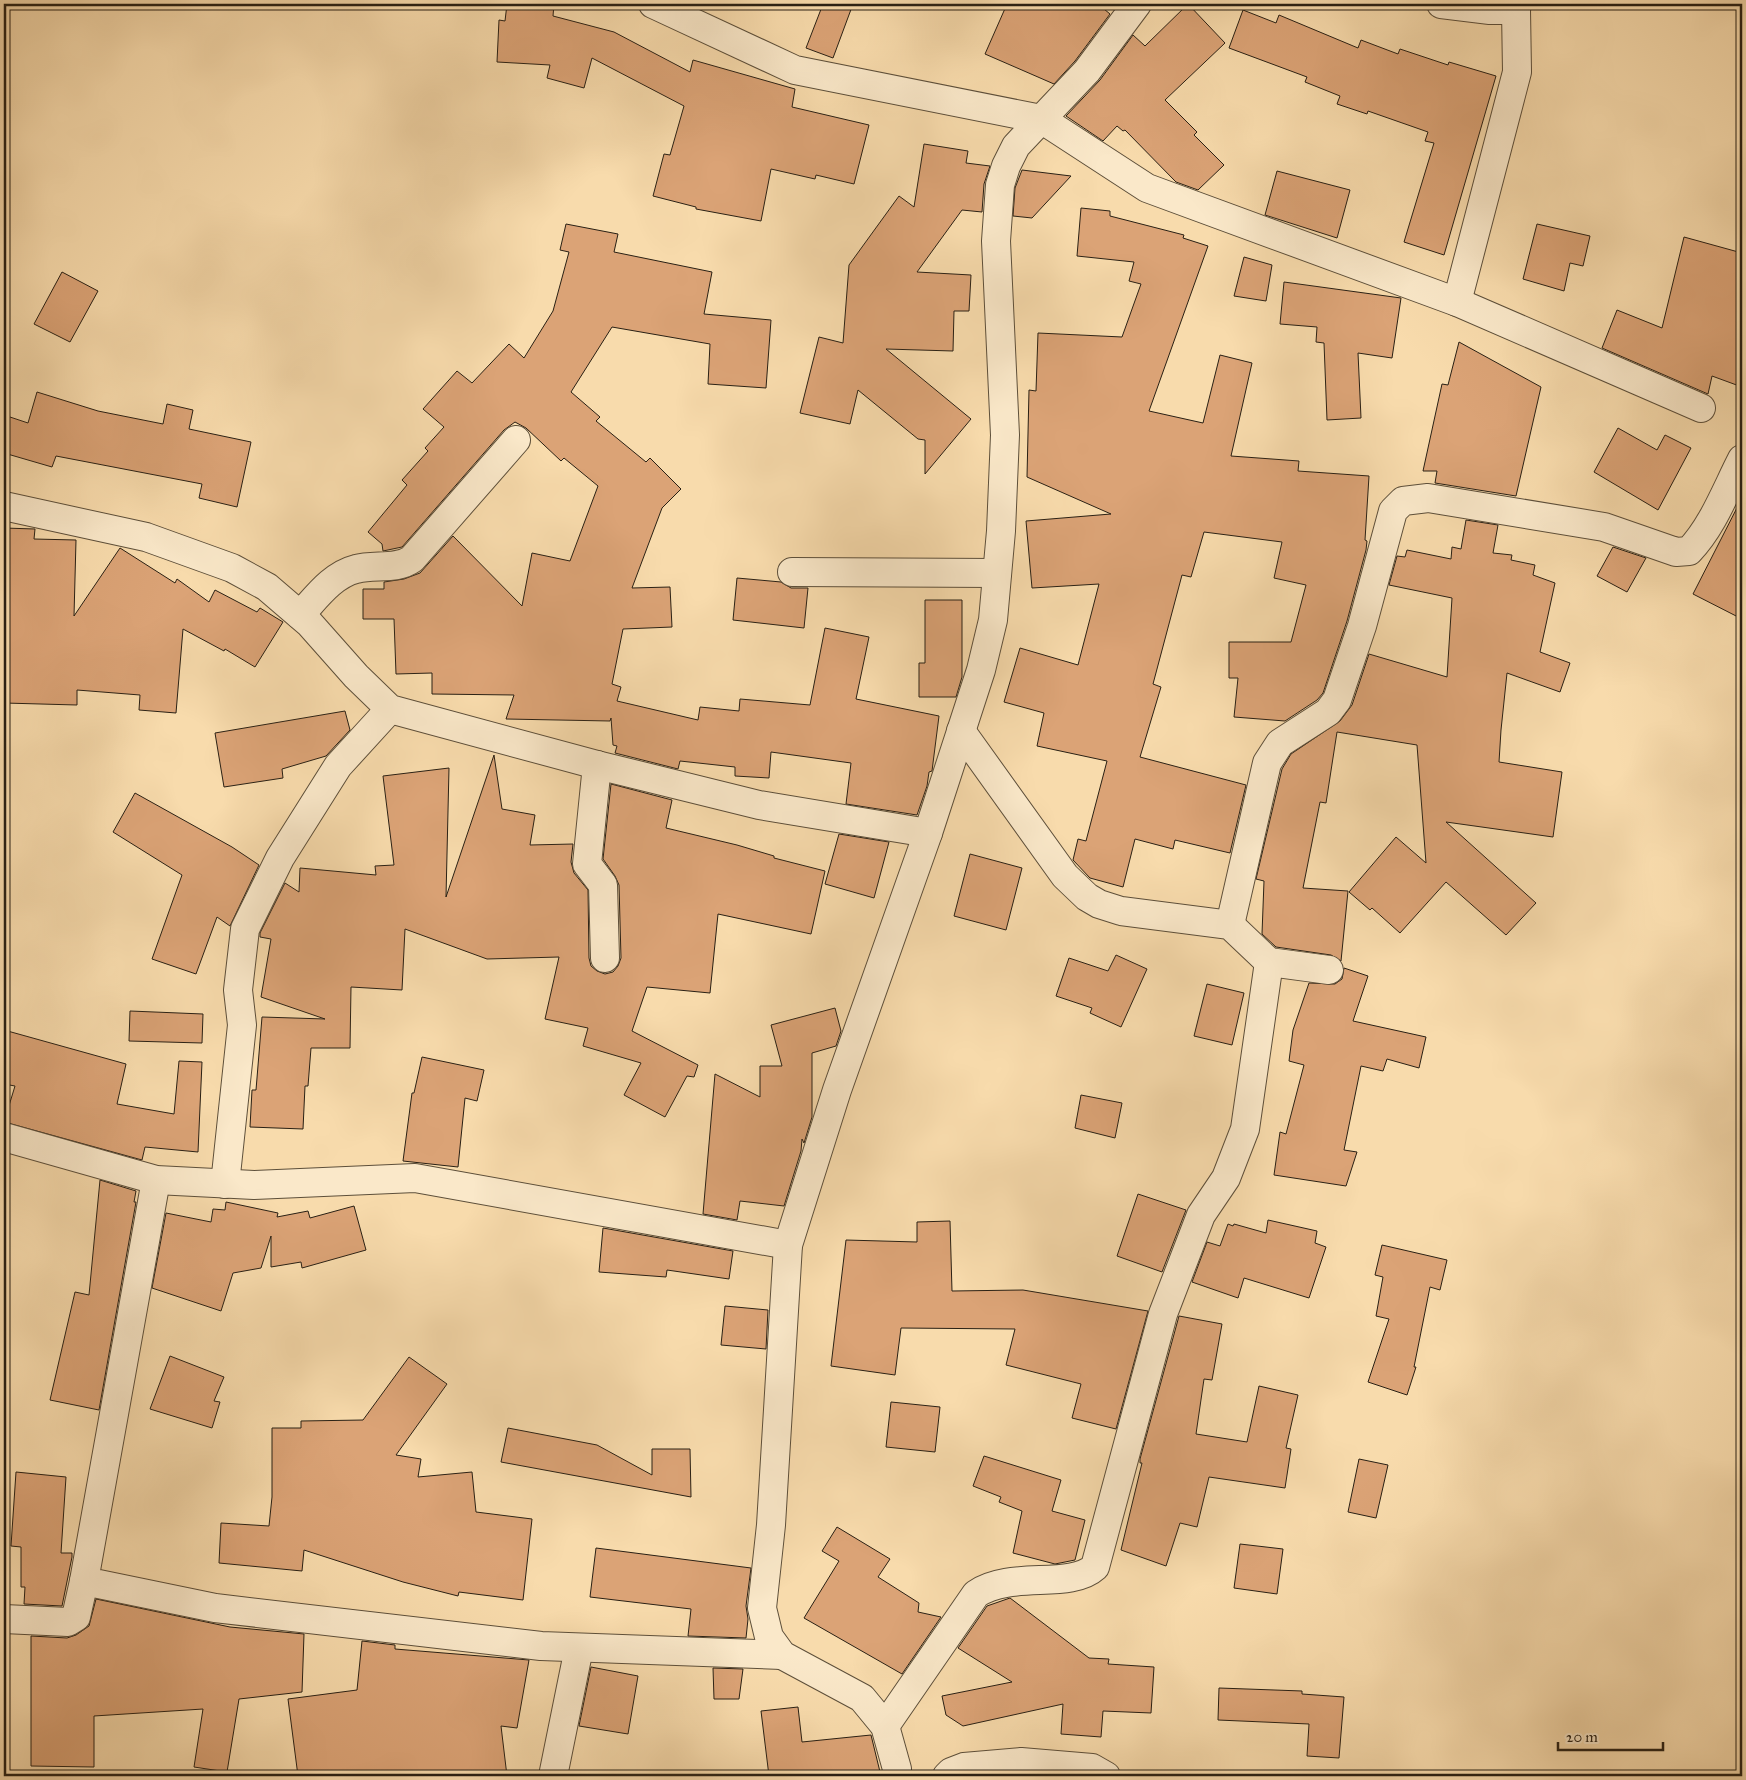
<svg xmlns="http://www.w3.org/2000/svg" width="1746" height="1780" font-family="'IM FELL Great Primer',serif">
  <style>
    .building { fill: #dba376; stroke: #292014 }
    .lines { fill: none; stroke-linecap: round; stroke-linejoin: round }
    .minor-casing { stroke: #5d4f3a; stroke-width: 30 }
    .minor { stroke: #fae8c9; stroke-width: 28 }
  </style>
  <rect width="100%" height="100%" fill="#f8dbac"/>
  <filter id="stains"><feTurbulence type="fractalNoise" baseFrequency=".004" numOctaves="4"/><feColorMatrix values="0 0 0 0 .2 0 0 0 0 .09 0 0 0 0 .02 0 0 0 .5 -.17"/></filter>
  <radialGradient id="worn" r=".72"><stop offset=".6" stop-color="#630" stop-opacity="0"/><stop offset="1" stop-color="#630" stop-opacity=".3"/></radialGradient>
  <g class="building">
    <path d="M 507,4 L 554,4 L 553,16 L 614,32 L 690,72 L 693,60 L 795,89 L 792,107 L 869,125 L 854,184 L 816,175 L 815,179 L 771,169 L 761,221 L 696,209 L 696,207 L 653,196 L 664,154 L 670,155 L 684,106 L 592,58 L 584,88 L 547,78 L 550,65 L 497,62 L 499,20 L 505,21 Z"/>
    <path d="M 823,4 L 853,4 L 833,58 L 806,48 Z"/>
    <path d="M 1007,4 L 1098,4 L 1110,14 L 1075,61 L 1054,84 L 985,54 Z"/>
    <path d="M 1188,4 L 1225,43 L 1165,100 L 1197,132 L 1194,135 L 1224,165 L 1198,190 L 1176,182 L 1125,130 L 1123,131 L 1117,126 L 1103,141 L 1066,116 L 1100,80 L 1133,35 L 1145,46 Z"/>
    <path d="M 1243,10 L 1276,23 L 1279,15 L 1358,48 L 1361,40 L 1398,54 L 1400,49 L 1448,65 L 1449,62 L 1496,76 L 1444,255 L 1404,242 L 1434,143 L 1425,141 L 1428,132 L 1368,111 L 1367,114 L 1337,104 L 1340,96 L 1305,82 L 1307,77 L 1229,48 Z"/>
    <path d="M 924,144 L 968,151 L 966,163 L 990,166 L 984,184 L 982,212 L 962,210 L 917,272 L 971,275 L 969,311 L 954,311 L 953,351 L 886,349 L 971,419 L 925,474 L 925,440 L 918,439 L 858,390 L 850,424 L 800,413 L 819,337 L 843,343 L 849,265 L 899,196 L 914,207 Z"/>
    <path d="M 1022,170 L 1071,176 L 1032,218 L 1013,216 L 1015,188 Z"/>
    <path d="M 1277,171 L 1350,190 L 1337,238 L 1265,215 Z"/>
    <path d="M 1081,208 L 1110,211 L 1110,216 L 1184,235 L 1183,238 L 1208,246 L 1149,411 L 1203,423 L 1220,355 L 1252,363 L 1231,456 L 1299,461 L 1298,471 L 1369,476 L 1365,540 L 1367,541 L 1366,550 L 1347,621 L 1323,693 L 1317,700 L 1285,721 L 1234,717 L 1238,678 L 1229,678 L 1229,642 L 1291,642 L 1306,585 L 1274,578 L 1282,542 L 1204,532 L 1191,577 L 1182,575 L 1153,684 L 1161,687 L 1140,757 L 1246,785 L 1230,853 L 1175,840 L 1173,849 L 1135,839 L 1123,887 L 1090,878 L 1073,860 L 1078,839 L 1086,841 L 1107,761 L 1037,746 L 1044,713 L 1004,702 L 1020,648 L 1078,665 L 1099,584 L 1032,588 L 1026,521 L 1111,514 L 1027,477 L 1029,390 L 1036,391 L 1038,333 L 1122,337 L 1141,284 L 1129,281 L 1134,262 L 1077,256 Z"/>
    <path d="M 566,224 L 618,234 L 614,252 L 712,272 L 704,314 L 771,320 L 766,388 L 708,384 L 710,344 L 612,327 L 571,392 L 600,417 L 596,421 L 646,462 L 650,458 L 681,489 L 662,508 L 632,588 L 670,587 L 672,627 L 623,629 L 612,684 L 621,687 L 617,701 L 698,720 L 700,707 L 739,711 L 740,699 L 810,705 L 825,628 L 869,637 L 856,699 L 939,716 L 932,771 L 929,772 L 927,786 L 917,815 L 846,804 L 851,763 L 771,752 L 769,778 L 735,776 L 735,767 L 680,761 L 678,769 L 615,753 L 617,746 L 613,745 L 611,718 L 610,721 L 506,719 L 514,695 L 432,694 L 432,673 L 396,674 L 394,619 L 363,619 L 363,589 L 384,589 L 384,582 L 404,579 L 420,573 L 453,536 L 522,606 L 532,553 L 570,561 L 598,486 L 564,458 L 561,461 L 526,428 L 515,422 L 504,430 L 402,547 L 383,551 L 382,544 L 368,532 L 407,485 L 402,480 L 428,451 L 425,448 L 444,427 L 423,409 L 457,371 L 472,383 L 509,344 L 524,358 L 553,311 L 569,252 L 560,250 Z"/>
    <path d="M 1537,224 L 1590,236 L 1583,266 L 1570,263 L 1564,291 L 1523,279 Z"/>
    <path d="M 1684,237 L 1742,253 L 1742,387 L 1712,376 L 1708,394 L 1602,348 L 1617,310 L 1662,328 Z"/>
    <path d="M 1244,257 L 1272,265 L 1266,301 L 1234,296 Z"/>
    <path d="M 62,272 L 98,291 L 70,342 L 34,324 Z"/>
    <path d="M 1284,282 L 1401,298 L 1392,358 L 1358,353 L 1361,418 L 1327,420 L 1324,343 L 1316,342 L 1317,327 L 1280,324 Z"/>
    <path d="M 1459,342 L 1541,387 L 1516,496 L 1435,483 L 1437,471 L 1423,471 L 1442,384 L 1448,385 Z"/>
    <path d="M 37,392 L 98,411 L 163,424 L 167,404 L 193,410 L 189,429 L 251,442 L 237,507 L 199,498 L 202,484 L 56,456 L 52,467 L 4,453 L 4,415 L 28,423 Z"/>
    <path d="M 1618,428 L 1657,450 L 1665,435 L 1691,448 L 1658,510 L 1594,472 Z"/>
    <path d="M 1742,498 L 1742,619 L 1693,594 Z"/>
    <path d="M 1466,520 L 1498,525 L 1493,553 L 1512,555 L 1511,560 L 1535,565 L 1533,575 L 1555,583 L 1540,652 L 1570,663 L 1560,692 L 1507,673 L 1501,730 L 1499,762 L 1562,772 L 1553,837 L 1446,822 L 1536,903 L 1506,935 L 1446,882 L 1400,933 L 1372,908 L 1370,910 L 1349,892 L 1396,837 L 1426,863 L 1417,745 L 1337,732 L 1326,803 L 1320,802 L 1303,888 L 1348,891 L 1341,961 L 1331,955 L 1276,947 L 1262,934 L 1264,881 L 1256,879 L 1282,769 L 1291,754 L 1340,721 L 1352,705 L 1369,654 L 1447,677 L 1452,598 L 1389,585 L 1397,556 L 1405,557 L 1407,550 L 1451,559 L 1452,547 L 1461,549 Z"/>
    <path d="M 4,528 L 35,529 L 34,539 L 76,540 L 74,616 L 120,548 L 175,583 L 177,579 L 209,602 L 215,590 L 257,612 L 260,608 L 283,622 L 255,667 L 225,649 L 224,651 L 183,629 L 176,713 L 139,710 L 140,695 L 77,690 L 77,705 L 4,703 Z"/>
    <path d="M 1613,547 L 1646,558 L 1627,592 L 1597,576 Z"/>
    <path d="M 737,578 L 781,582 L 791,588 L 808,588 L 804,628 L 733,620 Z"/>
    <path d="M 925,600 L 962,600 L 962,677 L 956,697 L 919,697 L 919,663 L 925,663 Z"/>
    <path d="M 345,711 L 350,730 L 326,756 L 282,769 L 283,778 L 224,787 L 215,733 Z"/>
    <path d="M 494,755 L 502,809 L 535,815 L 530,845 L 573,844 L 571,862 L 574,873 L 588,890 L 589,958 L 591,966 L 597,971 L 605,974 L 613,972 L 618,966 L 621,958 L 619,885 L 615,876 L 603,859 L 611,784 L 672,800 L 666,828 L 737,845 L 774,856 L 774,858 L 825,871 L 811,934 L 718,914 L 710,993 L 647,987 L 632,1031 L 698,1065 L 694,1077 L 687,1076 L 665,1117 L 624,1095 L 641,1063 L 583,1046 L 588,1028 L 545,1019 L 559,957 L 487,959 L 405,929 L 402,990 L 351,987 L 350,1048 L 311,1048 L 308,1086 L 305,1086 L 303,1129 L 250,1127 L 252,1090 L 256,1090 L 262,1017 L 325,1019 L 261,997 L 271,939 L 260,937 L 260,933 L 285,883 L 299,892 L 300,868 L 376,875 L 375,866 L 394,865 L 383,776 L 449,768 L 446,897 Z"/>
    <path d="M 135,793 L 232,847 L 259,865 L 230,926 L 217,917 L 196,974 L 152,959 L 182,875 L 113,832 Z"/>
    <path d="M 839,834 L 889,842 L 874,898 L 825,884 Z"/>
    <path d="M 970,854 L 1022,868 L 1006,930 L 954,916 Z"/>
    <path d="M 1116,955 L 1147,969 L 1121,1027 L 1090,1013 L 1092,1008 L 1056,996 L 1069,958 L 1108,971 Z"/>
    <path d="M 1344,968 L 1368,976 L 1353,1021 L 1426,1037 L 1419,1068 L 1387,1059 L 1383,1071 L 1361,1066 L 1344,1150 L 1357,1152 L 1346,1186 L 1274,1175 L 1280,1132 L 1286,1134 L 1304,1065 L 1289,1061 L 1293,1030 L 1309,983 L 1335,984 L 1342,979 Z"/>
    <path d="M 1207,984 L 1244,993 L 1232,1045 L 1194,1036 Z"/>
    <path d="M 835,1008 L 841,1031 L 836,1046 L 812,1053 L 812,1117 L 804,1143 L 802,1139 L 801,1151 L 784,1206 L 740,1201 L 737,1220 L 703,1214 L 715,1074 L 760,1097 L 760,1066 L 782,1066 L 771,1025 Z"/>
    <path d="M 130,1011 L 203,1014 L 202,1043 L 129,1041 Z"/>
    <path d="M 4,1030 L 126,1064 L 117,1104 L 174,1114 L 179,1061 L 202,1062 L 198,1152 L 145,1147 L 142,1160 L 4,1122 L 15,1086 L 4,1084 Z"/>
    <path d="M 422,1057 L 484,1070 L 477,1101 L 465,1098 L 458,1167 L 403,1161 L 412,1093 L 414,1093 Z"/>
    <path d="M 1081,1095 L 1122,1103 L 1115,1138 L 1075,1128 Z"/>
    <path d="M 100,1180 L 136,1191 L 134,1202 L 136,1202 L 99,1410 L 50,1400 L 75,1292 L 89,1295 Z"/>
    <path d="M 1138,1194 L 1186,1210 L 1162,1272 L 1117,1256 Z"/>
    <path d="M 226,1202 L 278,1213 L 277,1217 L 308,1211 L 310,1218 L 354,1206 L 366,1250 L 302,1268 L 301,1262 L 271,1267 L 271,1236 L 261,1268 L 233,1273 L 221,1311 L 152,1288 L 166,1213 L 211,1222 L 213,1209 L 225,1210 Z"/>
    <path d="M 1268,1220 L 1317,1231 L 1315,1243 L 1326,1247 L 1309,1298 L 1244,1278 L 1238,1298 L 1192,1282 L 1207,1242 L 1220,1246 L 1228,1224 L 1233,1226 L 1234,1224 L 1266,1233 Z"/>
    <path d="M 950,1221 L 952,1291 L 1023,1290 L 1148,1311 L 1116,1429 L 1072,1418 L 1081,1384 L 1006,1365 L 1015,1329 L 901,1328 L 895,1375 L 831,1366 L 846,1240 L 917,1242 L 917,1222 Z"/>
    <path d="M 603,1228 L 733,1251 L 729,1279 L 667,1270 L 666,1277 L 599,1272 Z"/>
    <path d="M 1382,1245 L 1447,1260 L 1440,1290 L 1430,1287 L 1414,1367 L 1416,1367 L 1407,1395 L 1368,1382 L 1389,1319 L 1376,1316 L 1383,1277 L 1375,1275 Z"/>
    <path d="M 725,1306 L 768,1310 L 766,1349 L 721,1345 Z"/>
    <path d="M 1179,1316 L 1222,1324 L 1212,1380 L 1204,1379 L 1196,1434 L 1247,1442 L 1259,1386 L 1298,1395 L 1286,1448 L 1291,1449 L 1285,1488 L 1209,1477 L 1197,1527 L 1180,1523 L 1166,1566 L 1121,1550 L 1142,1463 L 1140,1463 L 1140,1459 Z"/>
    <path d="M 170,1356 L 224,1377 L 214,1401 L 220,1402 L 212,1428 L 150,1409 Z"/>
    <path d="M 409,1357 L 447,1384 L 396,1455 L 421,1459 L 418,1477 L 472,1472 L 476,1512 L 532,1519 L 523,1600 L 459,1592 L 458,1596 L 403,1582 L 304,1550 L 302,1571 L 219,1563 L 221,1523 L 269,1526 L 272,1497 L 272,1428 L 301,1428 L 301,1421 L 363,1420 Z"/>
    <path d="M 891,1402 L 940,1407 L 935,1452 L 886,1447 Z"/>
    <path d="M 508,1428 L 597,1445 L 652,1475 L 652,1449 L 690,1449 L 691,1497 L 501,1462 Z"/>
    <path d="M 984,1456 L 1061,1480 L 1052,1511 L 1085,1520 L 1075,1560 L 1055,1564 L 1013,1553 L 1022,1511 L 999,1502 L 1001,1497 L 973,1486 Z"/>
    <path d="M 1359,1459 L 1388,1465 L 1376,1518 L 1348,1512 Z"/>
    <path d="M 16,1472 L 66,1477 L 61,1553 L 72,1553 L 72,1557 L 62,1606 L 24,1604 L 25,1587 L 21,1587 L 21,1547 L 11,1546 Z"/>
    <path d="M 837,1527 L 890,1559 L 878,1577 L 919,1603 L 918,1612 L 941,1617 L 902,1674 L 804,1618 L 839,1561 L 822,1551 Z"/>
    <path d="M 1240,1544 L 1283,1549 L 1277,1594 L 1234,1588 Z"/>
    <path d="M 596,1548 L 751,1568 L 746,1606 L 748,1619 L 746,1638 L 688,1636 L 691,1609 L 590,1597 Z"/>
    <path d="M 1010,1598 L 1089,1658 L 1109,1659 L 1108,1664 L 1154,1667 L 1151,1713 L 1103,1711 L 1101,1737 L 1061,1734 L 1063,1704 L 963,1726 L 946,1715 L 942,1696 L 1012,1682 L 958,1648 L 987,1606 Z"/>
    <path d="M 96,1599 L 230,1627 L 304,1634 L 302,1692 L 239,1699 L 227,1772 L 194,1767 L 203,1709 L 94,1716 L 94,1767 L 31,1766 L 31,1636 L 67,1638 L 76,1635 L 89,1626 Z"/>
    <path d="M 362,1641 L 395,1645 L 395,1649 L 529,1660 L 517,1728 L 501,1726 L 507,1776 L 298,1776 L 288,1699 L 357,1690 Z"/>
    <path d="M 591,1667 L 638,1676 L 628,1734 L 579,1726 Z"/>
    <path d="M 713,1668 L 743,1669 L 739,1699 L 714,1699 Z"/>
    <path d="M 1219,1688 L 1302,1691 L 1302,1694 L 1344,1697 L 1339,1758 L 1307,1756 L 1309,1724 L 1218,1720 Z"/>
    <path d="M 798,1707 L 802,1742 L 871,1735 L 881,1776 L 769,1776 L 761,1711 Z"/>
  </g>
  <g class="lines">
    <defs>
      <g id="minor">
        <path d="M 653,4 L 795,70 L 1041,119 L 1147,188 L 1457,302 L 1701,408"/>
        <path d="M 1441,4 L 1490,10 L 1516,10 L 1517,4"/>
        <path d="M 1457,302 L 1517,72 L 1516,10"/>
        <path d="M 4,506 L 146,537 L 232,568 L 267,587 L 309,623 L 356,676 L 390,709 L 597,765 L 759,805 L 928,833"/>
        <path d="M 792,572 L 997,573"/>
        <path d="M 300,615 C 316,598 332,575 356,569 C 374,564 397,570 412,559 L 516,440"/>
        <path d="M 961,731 L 1065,876 L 1087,897 L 1099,904 L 1121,911 L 1230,925 L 1269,962 L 1329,970"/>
        <path d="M 597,765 L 587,864 L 603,885 L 605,958"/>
        <path d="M 1230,925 L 1267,763 L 1280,743 L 1328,712 L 1337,700 L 1362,626 L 1393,511 L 1403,501 L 1428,498 L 1604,527 L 1676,552 L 1689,551 C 1713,526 1726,490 1742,459"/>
        <path d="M 4,1137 L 156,1180 L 254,1185 L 415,1178 L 788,1245"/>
        <path d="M 156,1180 L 84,1581 L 215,1608 L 541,1646 L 782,1655"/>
        <path d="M 225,1184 L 242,1025 L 238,990 L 245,929 L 280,858 L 338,766 L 390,709"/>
        <path d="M 4,1619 L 68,1622 L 76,1617 L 84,1581"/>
        <path d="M 885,1726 L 976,1594 C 1011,1570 1070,1590 1095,1567 L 1163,1314 L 1201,1215 L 1226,1178 L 1245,1129 L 1269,962"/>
        <path d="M 553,1776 L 579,1648"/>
        <path d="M 896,1776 L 897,1769 L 885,1726 L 862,1698 L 782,1655 L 769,1637 L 762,1608 L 771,1525 L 788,1245 L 837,1090 L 928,833 L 981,670 L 993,620 L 1001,531 L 1005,435 L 996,241 L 1000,185 L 1006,166 L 1016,146 L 1087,71 L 1137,4"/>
        <path d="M 947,1776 L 951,1772 L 964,1767 L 1021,1762 L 1092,1768 L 1106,1776"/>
      </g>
    </defs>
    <use href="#minor" class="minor-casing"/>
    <use href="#minor" class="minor"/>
  </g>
  <rect width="1746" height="1780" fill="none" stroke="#f8dbac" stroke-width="20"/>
  <rect x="5" y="5" width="1736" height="1770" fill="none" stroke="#292014" stroke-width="2.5"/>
  <rect x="10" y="10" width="1726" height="1760" fill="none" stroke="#292014"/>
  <path d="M1558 1742v8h105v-8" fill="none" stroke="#292014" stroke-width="2.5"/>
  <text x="1566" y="1742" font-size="15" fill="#292014" stroke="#fae8c9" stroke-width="4" paint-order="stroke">20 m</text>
  <rect width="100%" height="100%" filter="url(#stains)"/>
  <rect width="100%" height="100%" fill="url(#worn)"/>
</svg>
